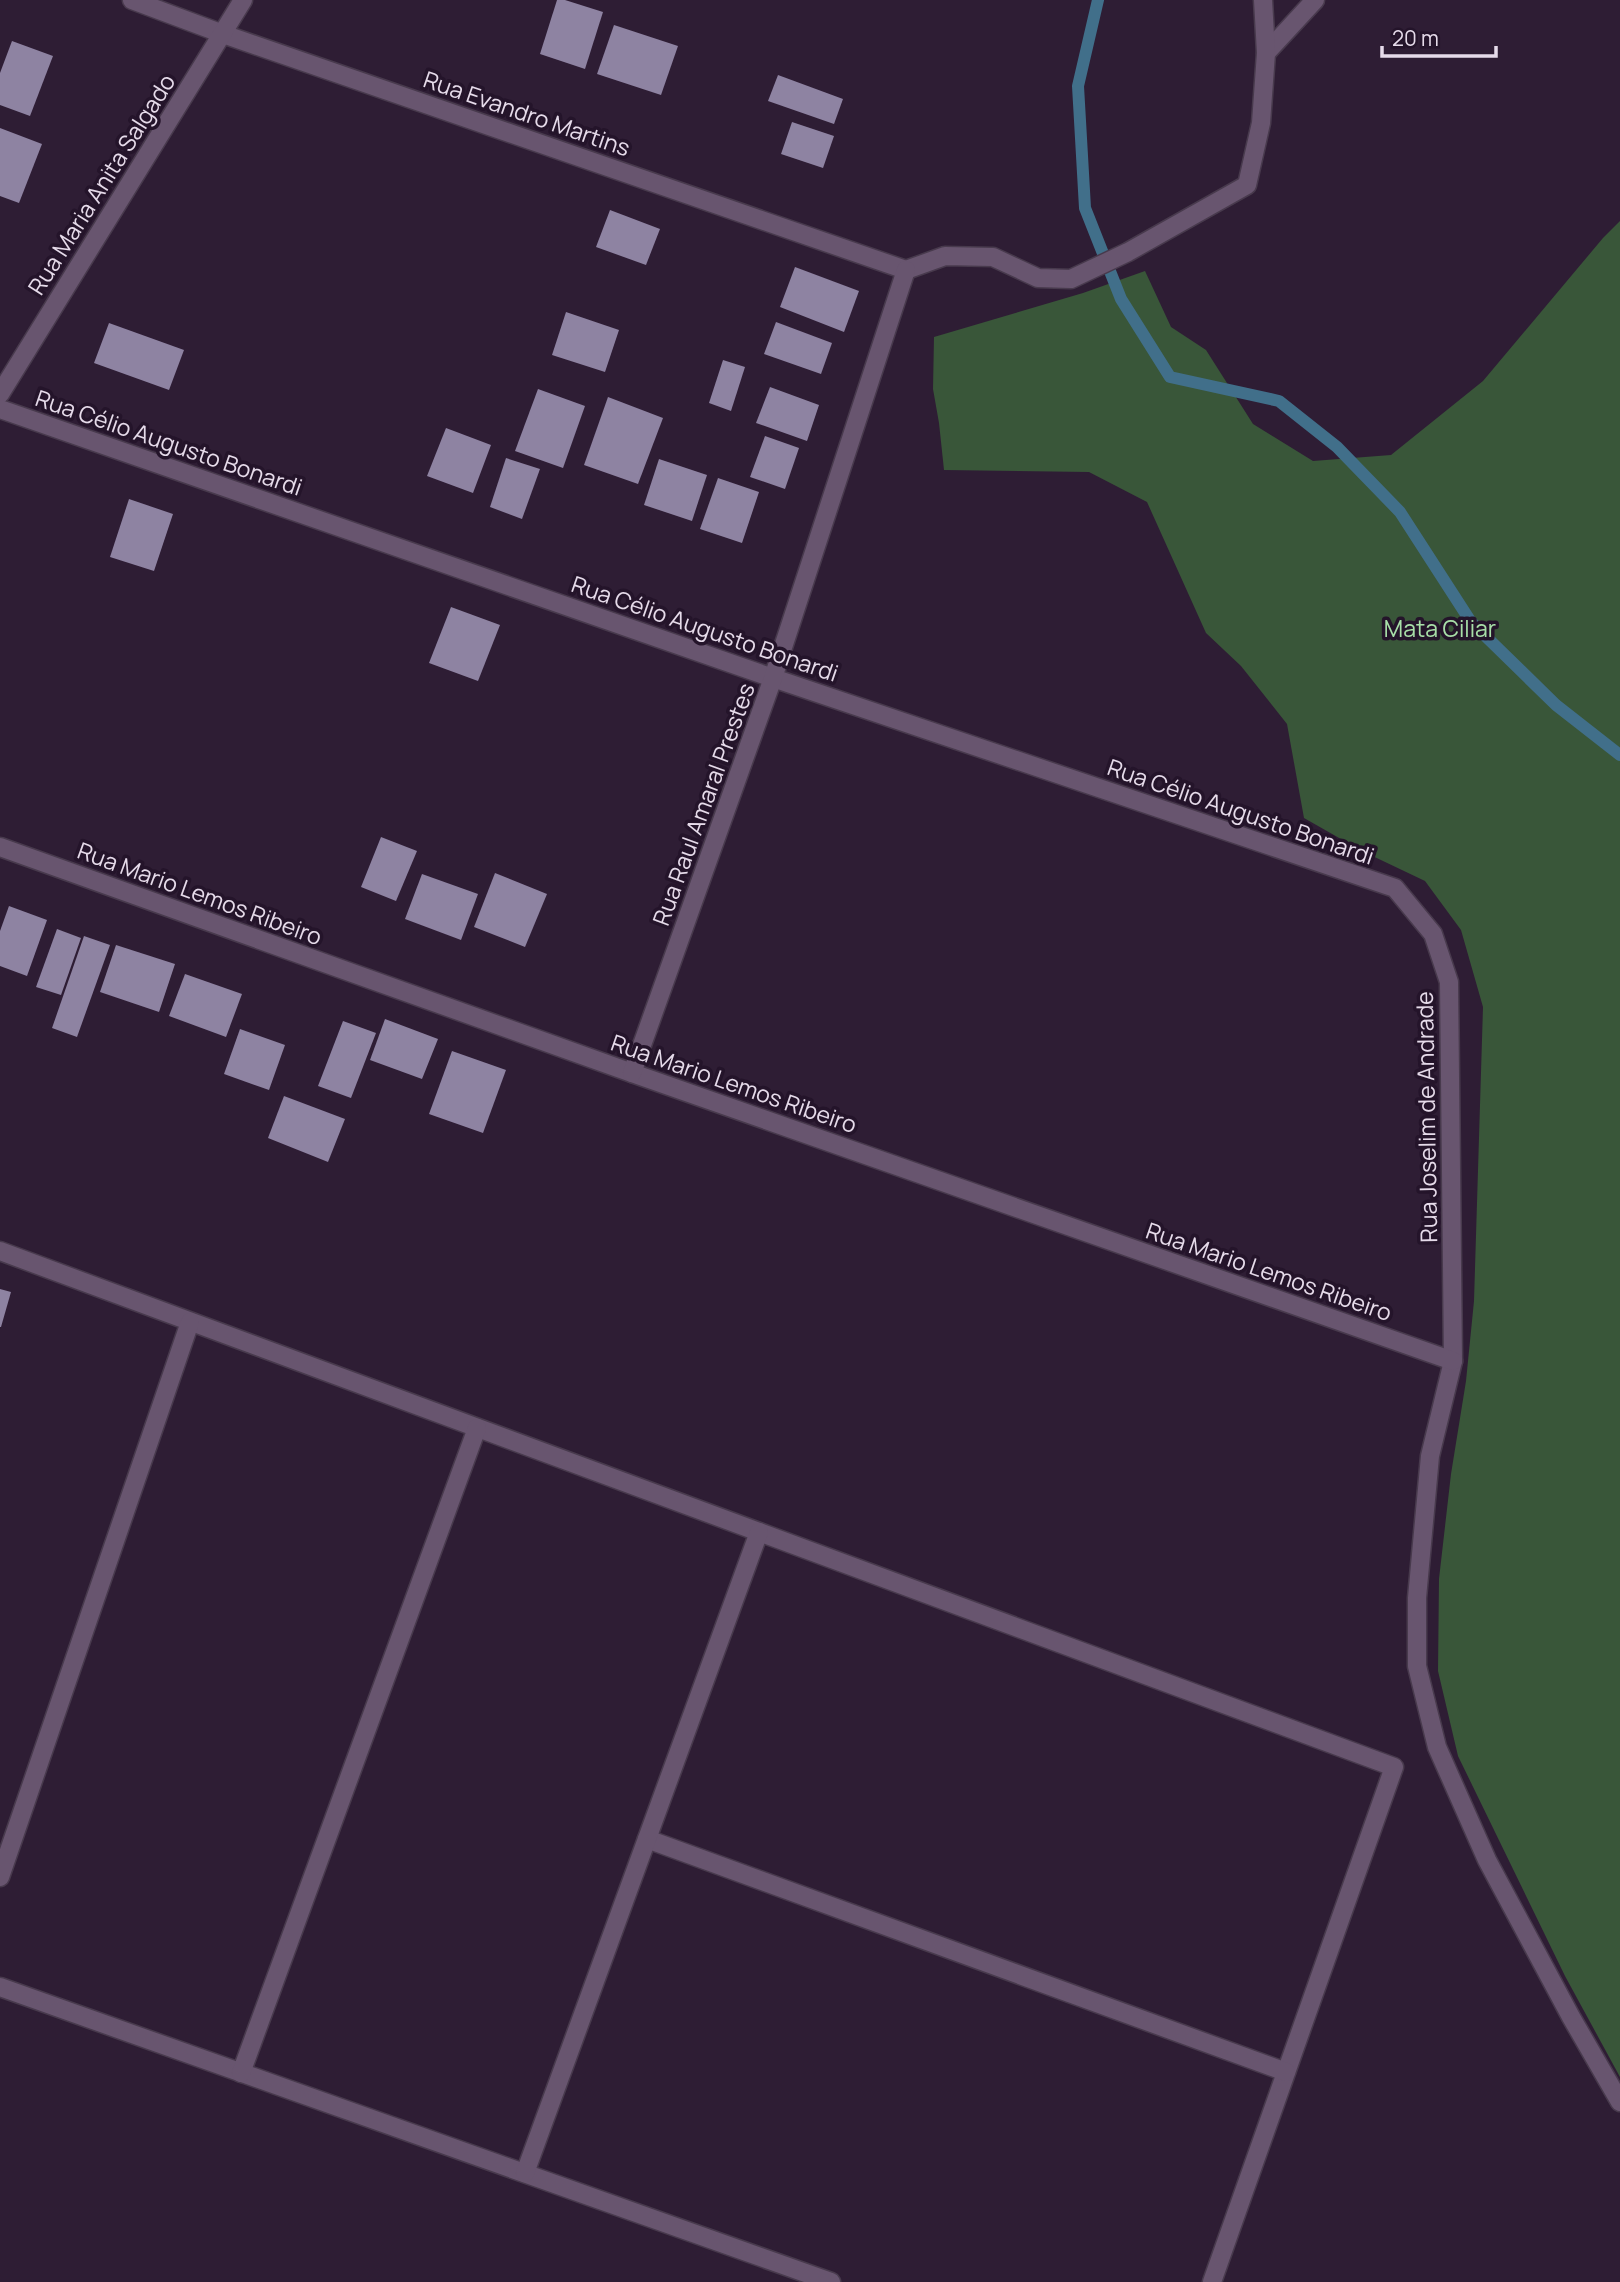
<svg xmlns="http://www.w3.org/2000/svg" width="1620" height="2282" font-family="Manrope,sans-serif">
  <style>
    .green { fill: #395639 }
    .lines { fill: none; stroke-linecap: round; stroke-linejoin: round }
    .stream { stroke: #416f8a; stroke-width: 12 }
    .building { fill: #8e83a2 }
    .street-casing { stroke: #483a4d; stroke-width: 21 }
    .street { stroke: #68556f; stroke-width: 18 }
    .labels { text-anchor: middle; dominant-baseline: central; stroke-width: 7; stroke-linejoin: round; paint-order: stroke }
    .street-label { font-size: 23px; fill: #e6dbea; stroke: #24142a }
    .park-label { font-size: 23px; fill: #a8e0a8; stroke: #24142a }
  </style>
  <rect width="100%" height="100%" fill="#2e1d34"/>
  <path class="green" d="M 1620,221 L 1620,2077 L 1565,1976 L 1458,1756 L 1438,1671 L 1439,1579 L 1451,1474 L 1466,1381 L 1474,1301 L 1483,1007 L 1461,930 L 1425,881 L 1362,851 L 1304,818 L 1287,724 L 1241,666 L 1206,633 L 1147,502 L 1089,472 L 944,470 L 939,423 L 933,389 L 934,337 L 1083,293 L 1145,271 L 1171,327 L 1206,350 L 1253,424 L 1313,461 L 1391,455 L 1483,381 L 1603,238 Z"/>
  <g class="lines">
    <path class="stream" d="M 1098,0 L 1078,86 L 1085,208 L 1121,299 L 1170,377 L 1279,401 L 1337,447 L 1400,512 L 1471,622 L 1556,705 L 1620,755"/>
  </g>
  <g class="building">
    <path d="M 557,0 L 565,0 L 603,12 L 585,69 L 540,54 Z"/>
    <path d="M 614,25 L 678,46 L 661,95 L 597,74 Z"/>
    <path d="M 12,41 L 53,56 L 30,116 L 0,105 L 0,73 Z"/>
    <path d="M 778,75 L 843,99 L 834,124 L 768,101 Z"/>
    <path d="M 792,122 L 834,136 L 823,168 L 781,154 Z"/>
    <path d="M 0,128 L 42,144 L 19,203 L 0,196 Z"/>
    <path d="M 610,210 L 660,229 L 646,265 L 596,247 Z"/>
    <path d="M 795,267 L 859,291 L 844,332 L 780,307 Z"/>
    <path d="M 566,312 L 619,330 L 605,372 L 552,355 Z"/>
    <path d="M 776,322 L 832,343 L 821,374 L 764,354 Z"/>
    <path d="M 109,323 L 184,350 L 169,390 L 94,363 Z"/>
    <path d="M 723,360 L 745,367 L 731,411 L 709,403 Z"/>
    <path d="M 770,387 L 819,405 L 807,441 L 756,423 Z"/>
    <path d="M 538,389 L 585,406 L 563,468 L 515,451 Z"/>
    <path d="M 608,397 L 663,418 L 638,484 L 584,465 Z"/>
    <path d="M 446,428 L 491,445 L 473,493 L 427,476 Z"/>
    <path d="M 765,436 L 799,448 L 785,489 L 750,477 Z"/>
    <path d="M 506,458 L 540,469 L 522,519 L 490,507 Z"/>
    <path d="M 659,459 L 707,475 L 692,521 L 644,505 Z"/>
    <path d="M 718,478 L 759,492 L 742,543 L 700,529 Z"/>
    <path d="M 129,499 L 173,514 L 154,571 L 110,557 Z"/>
    <path d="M 451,607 L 500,625 L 478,681 L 429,663 Z"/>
    <path d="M 381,837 L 417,851 L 396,901 L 361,887 Z"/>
    <path d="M 495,873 L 547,894 L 525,947 L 474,927 Z"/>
    <path d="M 422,874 L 478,894 L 461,940 L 405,919 Z"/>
    <path d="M 9,906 L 47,920 L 27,976 L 0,966 L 0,931 Z"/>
    <path d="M 57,929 L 81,938 L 61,995 L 36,987 Z"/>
    <path d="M 84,936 L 110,945 L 77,1037 L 52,1028 Z"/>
    <path d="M 116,945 L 175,964 L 159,1012 L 100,992 Z"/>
    <path d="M 185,974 L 242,994 L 226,1037 L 169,1016 Z"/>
    <path d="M 385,1019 L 438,1039 L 422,1079 L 370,1060 Z"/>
    <path d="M 343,1021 L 376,1033 L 351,1098 L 318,1086 Z"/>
    <path d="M 240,1029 L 285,1045 L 269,1090 L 224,1074 Z"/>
    <path d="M 452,1051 L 506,1070 L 483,1133 L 429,1114 Z"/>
    <path d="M 284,1096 L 345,1119 L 328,1162 L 268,1138 Z"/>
    <path d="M 0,1289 L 11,1292 L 1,1327 L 0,1327 Z"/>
  </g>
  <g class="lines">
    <defs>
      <g id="street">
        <path d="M 132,0 L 223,34 L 906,270"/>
        <path d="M 1266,53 L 1315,0"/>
        <path d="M 906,270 L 945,256 L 993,257 L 1038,278 L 1071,279 L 1128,252 L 1247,185 L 1261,123 L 1266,53 L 1263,0"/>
        <path d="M 0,394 L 243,0"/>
        <path d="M 0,409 L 773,678 L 1395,888 L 1433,934 L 1449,982 L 1453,1361 L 1430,1456 L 1417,1598 L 1417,1666 L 1437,1747 L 1487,1860 L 1571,2017 L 1620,2102"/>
        <path d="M 0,847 L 632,1073 L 1453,1361"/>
        <path d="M 632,1073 L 773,678 L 906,270"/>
        <path d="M 0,1251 L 1394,1767 L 1212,2282"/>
        <path d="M 647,1839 L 1286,2072"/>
        <path d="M 0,1877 L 190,1322"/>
        <path d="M 0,1987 L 831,2282"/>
        <path d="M 241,2073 L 477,1428"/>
        <path d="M 525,2173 L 759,1532"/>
      </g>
    </defs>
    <use href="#street" class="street-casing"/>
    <use href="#street" class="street"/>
  </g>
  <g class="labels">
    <g class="street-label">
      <text transform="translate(527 113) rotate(19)">Rua Evandro Martins</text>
      <text transform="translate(101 184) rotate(-58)">Rua Maria Anita Salgado</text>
      <text transform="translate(169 442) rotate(19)">Rua Célio Augusto Bonardi</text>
      <text transform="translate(705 628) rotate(19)">Rua Célio Augusto Bonardi</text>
      <text transform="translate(703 804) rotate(-70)">Rua Raul Amaral Prestes</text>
      <text transform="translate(1241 811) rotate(19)">Rua Célio Augusto Bonardi</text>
      <text transform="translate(200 893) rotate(20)">Rua Mario Lemos Ribeiro</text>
      <text transform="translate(734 1083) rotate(19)">Rua Mario Lemos Ribeiro</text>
      <text transform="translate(1426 1117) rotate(-91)">Rua Joselim de Andrade</text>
      <text transform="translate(1269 1271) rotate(19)">Rua Mario Lemos Ribeiro</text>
    </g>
    <g class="park-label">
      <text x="1440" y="628">Mata Ciliar</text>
    </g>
  </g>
  <path d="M1382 46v10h114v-10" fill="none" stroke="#e6dbea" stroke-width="3.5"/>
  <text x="1392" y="46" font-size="21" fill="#e6dbea" stroke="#24142a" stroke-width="5" paint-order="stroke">20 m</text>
</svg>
